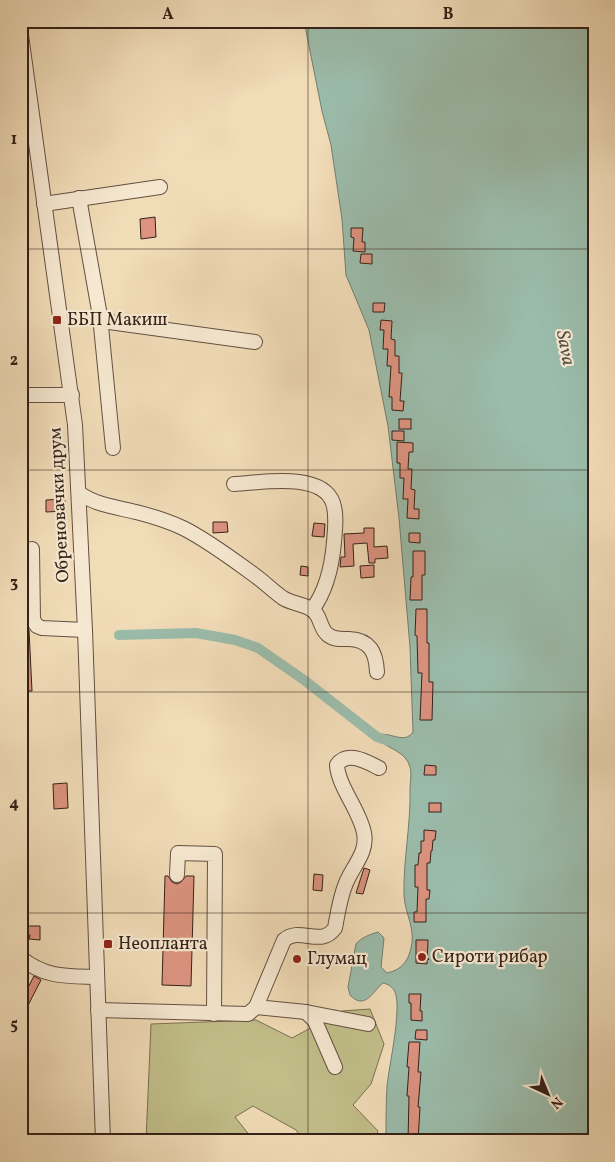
<svg xmlns="http://www.w3.org/2000/svg" width="615" height="1162" font-family="Vollkorn,serif">
  <style>
    .green { fill: #c1be8a; stroke: #7b7051 }
    .water { fill: #9bbcab; stroke: #727e70 }
    .lines { fill: none; stroke-linecap: round; stroke-linejoin: round }
    .canal { stroke: #9bbcab; stroke-width: 10 }
    .building { fill: #dc9380; stroke: #352118 }
    .minor-casing { stroke: #645040; stroke-width: 16 }
    .path { stroke: #352118; stroke-width: 2; stroke-dasharray: 1 2.5; stroke-linecap: butt }
    .minor { stroke: #f6e8d1; stroke-width: 14 }
    .grid { fill: none; stroke: #352118; stroke-width: 1; stroke-opacity: 0.55 }
    .poi-dot { fill: #8f2418; stroke: #f6e8d1; stroke-width: 2 }
    .labels { text-anchor: middle; dominant-baseline: central; stroke-width: 4.5; stroke-linejoin: round; paint-order: stroke }
    .poi-label { font-size: 18px; fill: #352118; stroke: #f6e8d1; text-anchor: start }
    .street-label { font-size: 18px; fill: #352118; stroke: #f6e8d1 }
    .water-label { font-size: 19px; font-style: italic; fill: #545044; stroke: #f6e8d1 }
    .neatline { fill: none; stroke: #352118; stroke-width: 2 }
    .grid-label { font-size: 16px; text-anchor: middle; font-weight: bold; fill: #352118 }
  </style>
  <rect width="100%" height="100%" fill="#f1dcb8"/>
  <filter id="stains"><feTurbulence type="fractalNoise" baseFrequency=".004" numOctaves="4"/><feColorMatrix values="0 0 0 0 .2 0 0 0 0 .09 0 0 0 0 .02 0 0 0 .5 -.17"/></filter>
  <radialGradient id="worn" r=".72"><stop offset=".6" stop-color="#630" stop-opacity="0"/><stop offset="1" stop-color="#630" stop-opacity=".3"/></radialGradient>
  <path class="green" d="M 370,1009 L 384,1044 L 371,1084 L 353,1105 L 378,1131 L 375,1141 L 304,1141 L 296,1130 L 253,1106 L 235,1117 L 254,1141 L 146,1141 L 151,1024 L 256,1020 L 292,1038 L 342,1011 Z"/>
  <path class="water" d="M 304,21 L 594,21 L 594,1141 L 386,1141 C 386,1123 386,1104 387,1086 C 389,1066 402,1009 395,992 C 393,987 388,984 383,983 C 373,991 365,1011 350,995 L 348,987 L 356,944 C 362,937 369,935 378,932 L 384,938 L 381,967 L 387,973 C 401,970 408,962 411,948 C 416,930 405,913 404,896 C 403,860 411,825 410,789 C 410,783 412,773 410,767 C 406,750 385,749 377,737 L 378,735 C 390,731 404,745 413,732 L 410,647 L 399,518 L 388,426 L 369,330 L 346,275 L 342,219 L 331,145 L 322,111 Z"/>
  <g class="lines">
    <path class="canal" d="M 119,635 L 196,633 L 235,640 L 258,648 L 304,680 L 377,737 L 389,741"/>
  </g>
  <g class="building">
    <path d="M 155,217 L 156,237 L 141,239 L 140,219 Z"/>
    <path d="M 351,228 L 363,228 L 362,242 L 365,242 L 365,252 L 353,251 L 354,238 L 351,237 Z"/>
    <path d="M 361,254 L 372,254 L 372,264 L 360,263 Z"/>
    <path d="M 373,303 L 385,303 L 384,312 L 373,312 Z"/>
    <path d="M 381,320 L 392,321 L 391,339 L 395,340 L 395,356 L 399,356 L 399,373 L 402,373 L 400,401 L 404,401 L 403,411 L 392,410 L 392,397 L 389,397 L 391,366 L 387,366 L 388,349 L 383,349 L 384,330 L 380,330 Z"/>
    <rect x="399" y="419" width="12" height="10"/>
    <path d="M 392,431 L 404,431 L 404,441 L 392,440 Z"/>
    <path d="M 397,442 L 413,443 L 413,452 L 409,452 L 408,469 L 412,469 L 411,489 L 415,490 L 414,509 L 419,509 L 419,519 L 407,518 L 408,499 L 403,499 L 404,478 L 400,478 L 400,463 L 397,463 Z"/>
    <path d="M 65,499 L 65,511 L 46,512 L 46,500 Z"/>
    <path d="M 213,522 L 227,522 L 228,532 L 213,533 Z"/>
    <path d="M 314,523 L 325,524 L 324,537 L 312,536 Z"/>
    <path d="M 364,528 L 374,528 L 374,547 L 387,546 L 388,558 L 375,559 L 375,563 L 369,563 L 367,543 L 353,544 L 354,566 L 340,567 L 341,557 L 345,557 L 344,534 L 364,533 Z"/>
    <path d="M 409,533 L 420,533 L 420,543 L 409,542 Z"/>
    <path d="M 413,551 L 425,551 L 425,575 L 422,575 L 422,600 L 410,600 L 411,577 L 413,577 Z"/>
    <path d="M 374,565 L 374,577 L 361,578 L 360,566 Z"/>
    <path d="M 301,566 L 308,567 L 308,576 L 300,575 Z"/>
    <path d="M 21,601 L 24,601 L 24,621 L 29,630 L 32,691 L 21,691 Z"/>
    <path d="M 416,609 L 427,609 L 427,643 L 429,643 L 429,682 L 433,682 L 432,720 L 420,720 L 422,673 L 418,673 L 417,636 L 415,635 Z"/>
    <path d="M 425,765 L 436,766 L 436,775 L 424,775 Z"/>
    <path d="M 67,783 L 68,808 L 54,809 L 53,784 Z"/>
    <rect x="429" y="803" width="12" height="9"/>
    <path d="M 424,830 L 436,831 L 435,840 L 433,840 L 432,851 L 431,851 L 430,863 L 427,863 L 427,890 L 430,890 L 429,899 L 426,899 L 426,922 L 414,922 L 414,912 L 417,912 L 418,887 L 415,887 L 415,865 L 418,865 L 419,853 L 421,853 L 421,841 L 424,841 Z"/>
    <path d="M 364,868 L 370,870 L 363,894 L 356,893 Z"/>
    <path d="M 314,874 L 323,875 L 322,891 L 313,890 Z"/>
    <path d="M 165,876 L 168,876 L 172,882 L 177,884 L 181,882 L 186,876 L 194,876 L 191,986 L 162,985 Z"/>
    <path d="M 26,926 L 40,926 L 40,940 L 29,939 L 30,935 L 26,935 Z"/>
    <path d="M 416,940 L 428,940 L 427,964 L 416,963 Z"/>
    <path d="M 34,976 L 41,980 L 21,1019 L 21,1001 Z"/>
    <path d="M 409,994 L 421,994 L 420,1011 L 422,1011 L 422,1021 L 411,1020 L 411,1003 L 409,1003 Z"/>
    <path d="M 416,1030 L 427,1030 L 427,1040 L 415,1039 Z"/>
    <path d="M 409,1042 L 420,1042 L 418,1072 L 421,1072 L 418,1107 L 420,1107 L 418,1141 L 408,1141 L 409,1096 L 407,1096 L 409,1067 L 407,1067 Z"/>
  </g>
  <g class="lines">
    <defs>
      <g id="minor">
        <path d="M 21,35 L 75,425 L 85,630 L 103,1141"/>
        <path d="M 79,198 L 100,316 L 109,322 L 255,342"/>
        <path d="M 44,204 L 160,187"/>
        <path d="M 100,316 L 113,448"/>
        <path d="M 21,395 L 72,395"/>
        <path d="M 234,484 C 259,483 322,471 333,503 C 337,515 335,530 334,542 C 332,566 327,590 312,610"/>
        <path d="M 79,493 C 96,505 115,507 136,512 C 152,516 168,521 183,528 C 207,540 231,558 253,574 C 263,581 273,591 283,598 C 292,604 306,604 314,611 C 321,618 320,628 327,634 C 333,640 341,639 349,639 C 370,640 376,652 377,672"/>
        <path d="M 32,549 L 33,620 L 37,626 L 42,628 L 85,630"/>
        <path d="M 177,875 L 178,853 L 215,854 L 214,1014"/>
        <path d="M 21,958 C 45,978 68,976 97,977"/>
        <path d="M 256,1007 L 306,1012 L 368,1024"/>
        <path d="M 98,1010 L 248,1014 L 256,1007 L 284,940 C 300,926 321,948 335,928 C 338,912 340,897 346,883 C 353,866 368,852 364,833 C 360,811 338,786 337,765 C 347,750 367,762 379,768"/>
        <path d="M 306,1012 L 315,1021 L 335,1067"/>
      </g>
    </defs>
    <use href="#minor" class="minor-casing"/>
    <path class="path" d="M 428,959 L 454,960"/>
    <use href="#minor" class="minor"/>
  </g>
  <path class="grid" d="M 308,21 L 308,1141M 21,249 L 594,249M 21,470 L 594,470M 21,692 L 594,692M 21,913 L 594,913"/>
  <g class="poi-dot">
    <rect x="52" y="315" width="10" height="10" rx="2.5"/>
    <rect x="103" y="939" width="10" height="10" rx="2.5"/>
    <circle cx="422" cy="957" r="5"/>
    <circle cx="297" cy="959" r="5"/>
  </g>
  <g class="labels">
    <g class="poi-label">
      <text x="67" y="320">ББП Макиш</text>
      <text x="118" y="944">Неопланта</text>
      <text x="432" y="957">Сироти рибар</text>
      <text x="307" y="959">Глумац</text>
    </g>
    <g class="street-label">
      <text transform="translate(60 505) rotate(-93)">Обреновачки друм</text>
    </g>
    <g class="water-label">
      <text transform="translate(565 348) rotate(79)">Sava</text>
    </g>
  </g>
  <rect width="615" height="1162" fill="none" stroke="#f1dcb8" stroke-width="55"/>
  <g transform="translate(548 1094) rotate(136)" stroke="#f6e8d1" stroke-width="4" paint-order="stroke">
  <path d="M0-4L9 19L0 12L-9 19Z" fill="#352118"/>
  <text y="-8" font-size="14" font-weight="bold" text-anchor="middle" fill="#352118">N</text>
  </g>
  <rect x="28" y="28" width="560" height="1106" class="neatline"/>
  <g class="grid-label">
    <text x="168" y="19">A</text>
    <text x="448" y="19">B</text>
    <text x="14" y="144">1</text>
    <text x="14" y="365">2</text>
    <text x="14" y="587">3</text>
    <text x="14" y="808">4</text>
    <text x="14" y="1029">5</text>
  </g>
  <rect width="100%" height="100%" filter="url(#stains)"/>
  <rect width="100%" height="100%" fill="url(#worn)"/>
</svg>
